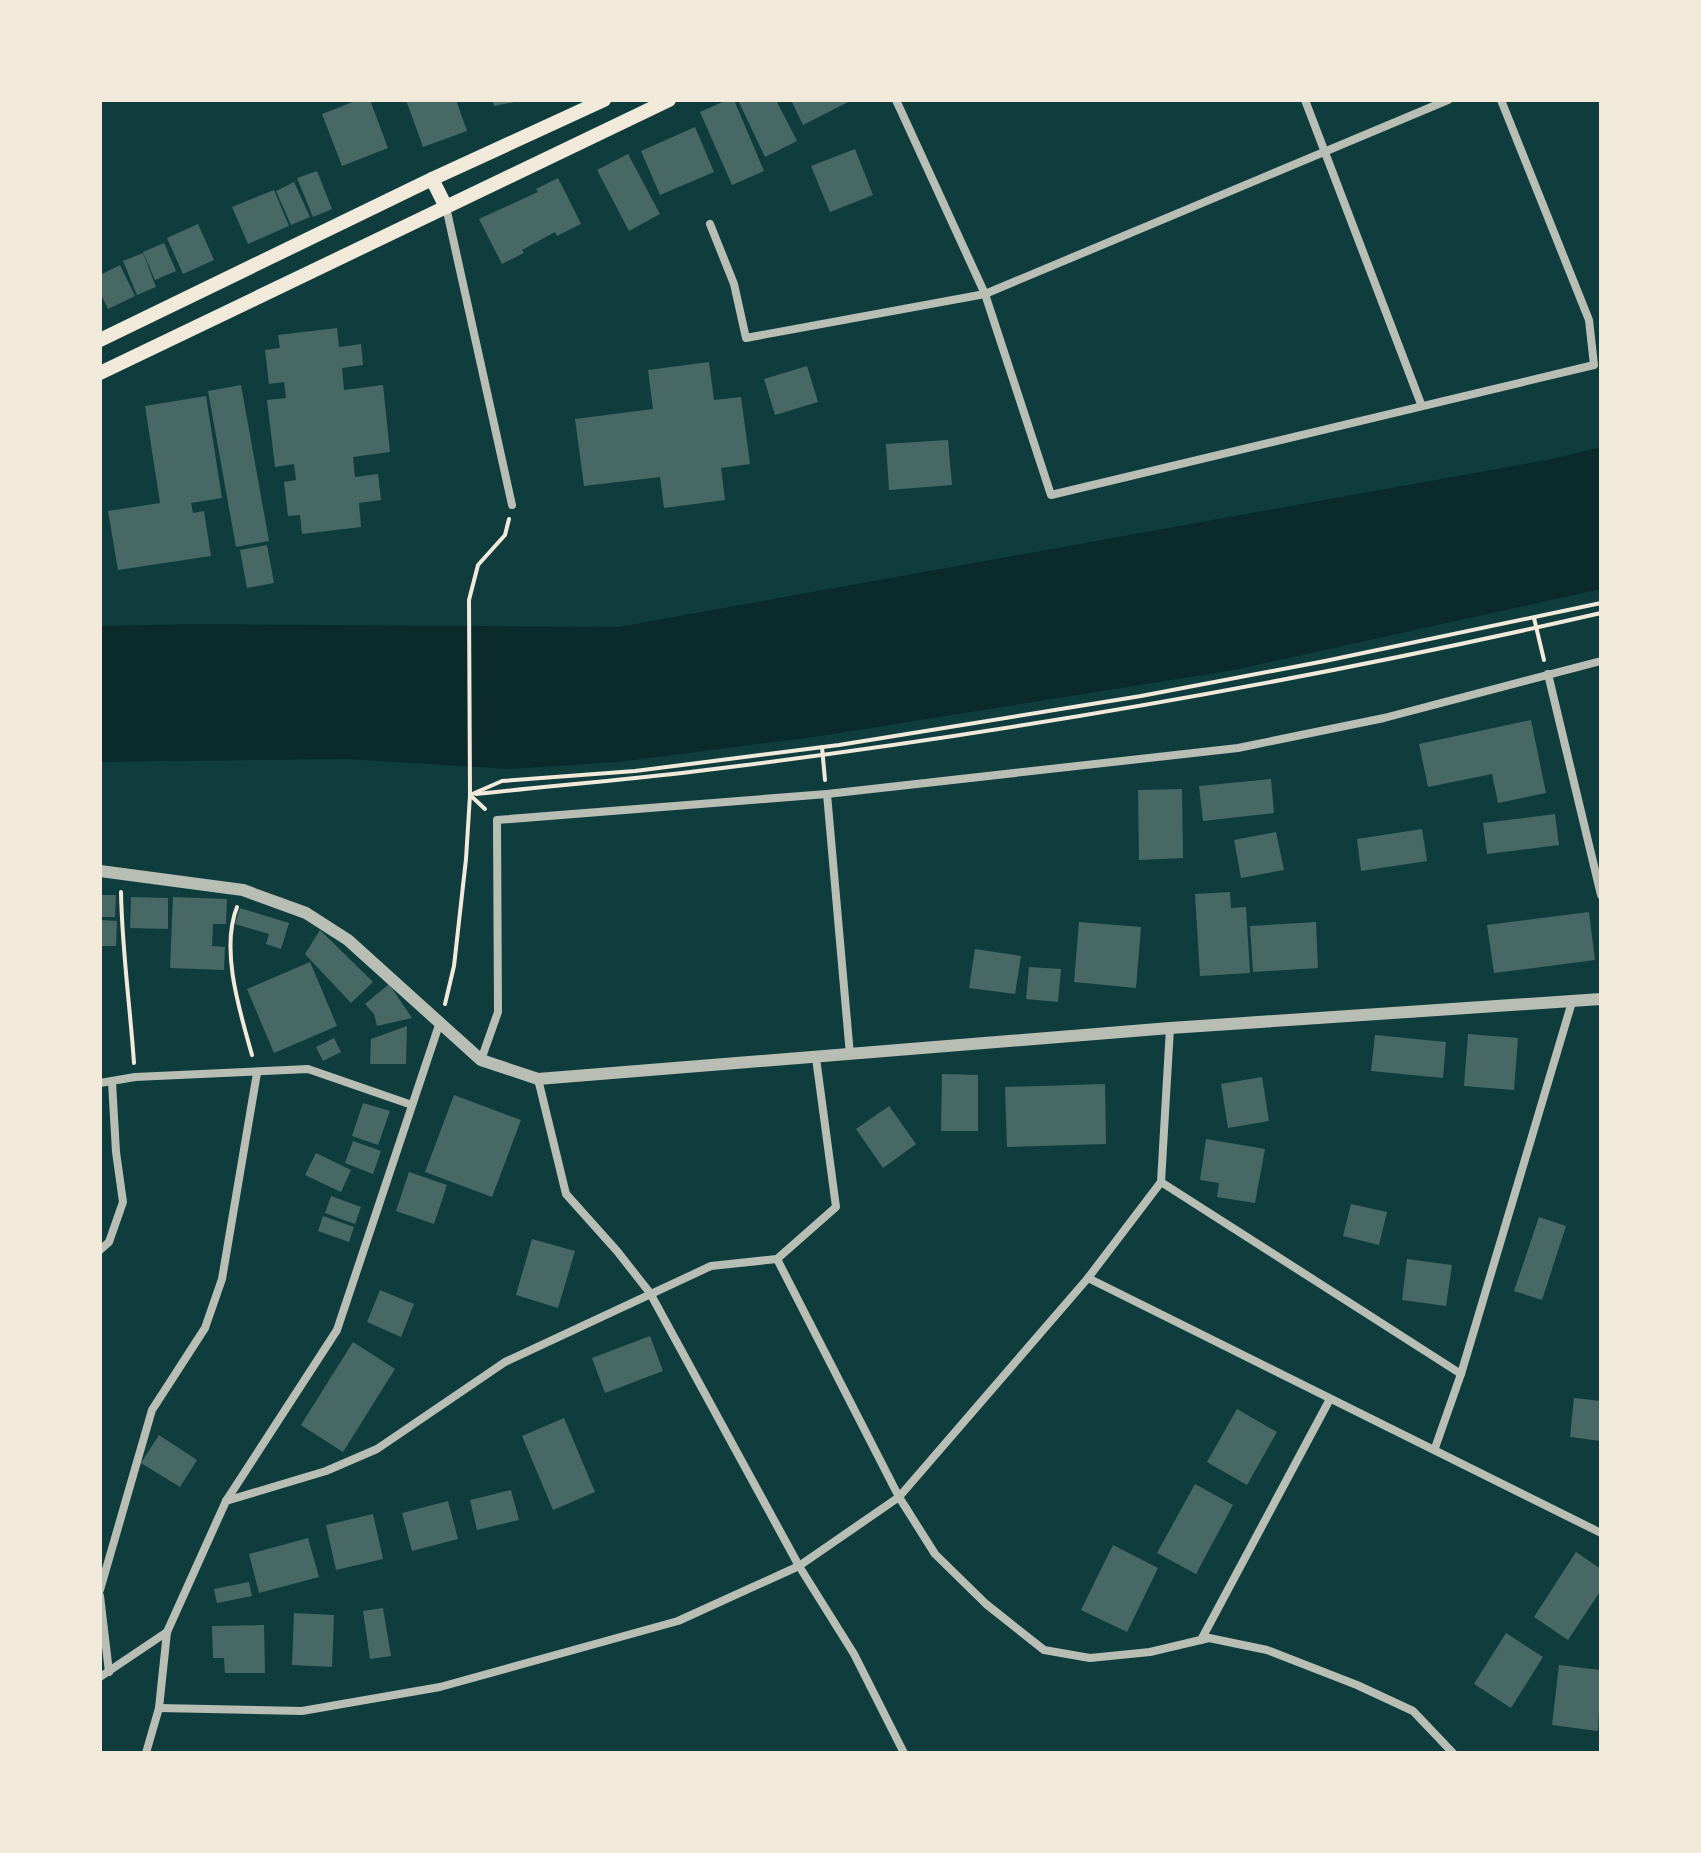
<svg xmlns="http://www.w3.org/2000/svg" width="1701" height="1853" font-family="'Crimson Pro',serif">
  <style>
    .water { fill: #0a2a2b }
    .building { fill: #486865 }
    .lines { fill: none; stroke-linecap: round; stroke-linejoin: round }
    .path { stroke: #f1e9da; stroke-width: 4 }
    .minor { stroke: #b8beb3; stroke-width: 8 }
    .tertiary { stroke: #b8beb3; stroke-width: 12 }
    .secondary { stroke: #f1e9da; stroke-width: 14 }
  </style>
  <rect width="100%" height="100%" fill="#0f3d3e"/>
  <path class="water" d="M 1601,447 L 1601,589 L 1234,670 L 821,736 L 617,762 L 511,769 L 346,759 L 100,762 L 100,626 L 194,624 L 618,627 L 1552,459 Z"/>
  <g class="building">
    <path d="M 358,100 L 370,100 L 388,148 L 342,166 L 322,114 Z"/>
    <path d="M 406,100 L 456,100 L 467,131 L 423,147 Z"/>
    <path d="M 493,100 L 519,100 L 519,101 L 494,106 Z"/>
    <path d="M 727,100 L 734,100 L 764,171 L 732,185 L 700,112 Z"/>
    <path d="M 738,100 L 776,100 L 797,141 L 765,157 Z"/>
    <path d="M 791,100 L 852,100 L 803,125 Z"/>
    <path d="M 695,127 L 714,172 L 660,195 L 641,151 Z"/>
    <path d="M 855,149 L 873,195 L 830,212 L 811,166 Z"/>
    <path d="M 628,154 L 660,214 L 629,231 L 597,170 Z"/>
    <path d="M 317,171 L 332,209 L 313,217 L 297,178 Z"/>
    <path d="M 558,178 L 581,224 L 557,236 L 555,232 L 522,250 L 524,253 L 502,264 L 479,219 L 538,192 L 536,189 Z"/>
    <path d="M 294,182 L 310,217 L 291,225 L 276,191 Z"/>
    <path d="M 274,190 L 289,226 L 248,244 L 232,207 Z"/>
    <path d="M 198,224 L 214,260 L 183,274 L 167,238 Z"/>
    <path d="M 164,243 L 176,271 L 155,280 L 143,252 Z"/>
    <path d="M 143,253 L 156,287 L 137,295 L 123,261 Z"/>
    <path d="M 120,265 L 135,296 L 108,309 L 100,292 L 100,275 Z"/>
    <path d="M 337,328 L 339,347 L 361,344 L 363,365 L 342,368 L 344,390 L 383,385 L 390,452 L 353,457 L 355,477 L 378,474 L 381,500 L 359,503 L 361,527 L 302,534 L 300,515 L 288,516 L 284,482 L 296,480 L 294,464 L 275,467 L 267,400 L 286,398 L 284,382 L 269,384 L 265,350 L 280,348 L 278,335 Z"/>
    <path d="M 709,362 L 714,400 L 741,397 L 750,464 L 721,468 L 725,500 L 664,508 L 660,477 L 584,486 L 575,419 L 653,409 L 648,370 Z"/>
    <path d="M 807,366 L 818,402 L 775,415 L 764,379 Z"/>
    <path d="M 241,385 L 269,541 L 236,547 L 208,391 Z"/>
    <path d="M 206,396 L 222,498 L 191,503 L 193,513 L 204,511 L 211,556 L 118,570 L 108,511 L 160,503 L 145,406 Z"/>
    <path d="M 948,440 L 952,485 L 889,490 L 886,444 Z"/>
    <path d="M 267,545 L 274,583 L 247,588 L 240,550 Z"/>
    <path d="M 1531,720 L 1546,793 L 1498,803 L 1492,774 L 1428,787 L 1419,744 Z"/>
    <path d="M 1271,779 L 1274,813 L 1203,821 L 1199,786 Z"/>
    <path d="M 1182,789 L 1183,858 L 1139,860 L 1138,790 Z"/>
    <path d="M 1555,814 L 1559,845 L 1487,854 L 1483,823 Z"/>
    <path d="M 1422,829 L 1427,861 L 1361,871 L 1357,839 Z"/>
    <path d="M 1276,832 L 1284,870 L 1241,878 L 1234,840 Z"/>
    <path d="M 1230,892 L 1231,908 L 1246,907 L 1250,973 L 1200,976 L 1195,894 Z"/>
    <path d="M 100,895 L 116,895 L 115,917 L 100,917 Z"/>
    <path d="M 131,897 L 168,898 L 168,929 L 130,928 Z"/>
    <path d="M 173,897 L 227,899 L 226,924 L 213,924 L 212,946 L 225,947 L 224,970 L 170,968 Z"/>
    <path d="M 240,908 L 289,923 L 281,949 L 266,944 L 269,934 L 235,924 Z"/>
    <path d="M 1589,912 L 1595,960 L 1494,973 L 1487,925 Z"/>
    <path d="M 100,920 L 117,921 L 116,946 L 100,946 Z"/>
    <path d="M 1079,922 L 1141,927 L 1136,988 L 1074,982 Z"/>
    <path d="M 1316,922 L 1318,968 L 1253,972 L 1250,926 Z"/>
    <path d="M 320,930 L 373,982 L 351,1003 L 305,954 Z"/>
    <path d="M 975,949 L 1021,956 L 1015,994 L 969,988 Z"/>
    <path d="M 310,962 L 337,1026 L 274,1053 L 247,989 Z"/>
    <path d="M 1029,967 L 1061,969 L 1058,1002 L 1026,999 Z"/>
    <path d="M 389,984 L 412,1018 L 377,1026 L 374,1014 L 365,1004 Z"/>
    <path d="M 407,1026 L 406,1064 L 370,1064 L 371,1039 Z"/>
    <path d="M 1468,1034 L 1518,1038 L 1514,1090 L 1464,1086 Z"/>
    <path d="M 1375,1035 L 1446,1042 L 1443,1078 L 1371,1071 Z"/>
    <path d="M 334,1038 L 341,1052 L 323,1061 L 316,1047 Z"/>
    <path d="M 942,1074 L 978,1075 L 978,1131 L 941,1131 Z"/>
    <path d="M 1262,1077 L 1269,1121 L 1228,1128 L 1221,1084 Z"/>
    <path d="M 1105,1084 L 1106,1144 L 1007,1147 L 1005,1087 Z"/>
    <path d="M 454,1095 L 521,1120 L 492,1197 L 425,1172 Z"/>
    <path d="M 363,1103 L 390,1111 L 378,1145 L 352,1136 Z"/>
    <path d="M 889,1106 L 916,1144 L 883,1168 L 856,1129 Z"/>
    <path d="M 1206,1139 L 1265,1149 L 1255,1203 L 1217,1197 L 1219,1183 L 1200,1180 Z"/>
    <path d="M 353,1141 L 381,1151 L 373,1174 L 345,1163 Z"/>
    <path d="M 316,1153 L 351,1170 L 341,1192 L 305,1175 Z"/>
    <path d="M 409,1172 L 447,1185 L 434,1224 L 396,1211 Z"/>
    <path d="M 331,1196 L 361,1207 L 355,1224 L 325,1213 Z"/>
    <path d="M 1351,1204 L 1387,1212 L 1379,1245 L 1343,1236 Z"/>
    <path d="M 323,1216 L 354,1227 L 349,1242 L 318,1231 Z"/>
    <path d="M 1539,1217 L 1566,1226 L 1542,1300 L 1514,1291 Z"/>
    <path d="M 532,1239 L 575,1251 L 558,1308 L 516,1295 Z"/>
    <path d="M 1407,1259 L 1452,1265 L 1446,1306 L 1402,1300 Z"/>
    <path d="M 380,1290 L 414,1304 L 401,1337 L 367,1322 Z"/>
    <path d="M 650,1336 L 663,1371 L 605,1393 L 592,1358 Z"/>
    <path d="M 353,1342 L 395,1369 L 343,1452 L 301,1425 Z"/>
    <path d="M 1574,1398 L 1601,1401 L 1601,1441 L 1570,1437 Z"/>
    <path d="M 1237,1409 L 1277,1432 L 1247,1485 L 1207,1462 Z"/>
    <path d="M 564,1418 L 595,1492 L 553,1510 L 522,1436 Z"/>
    <path d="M 159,1435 L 197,1460 L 180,1487 L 141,1463 Z"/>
    <path d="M 1195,1484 L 1233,1505 L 1196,1574 L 1157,1553 Z"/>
    <path d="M 511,1490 L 519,1520 L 477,1530 L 470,1500 Z"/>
    <path d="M 448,1501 L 458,1539 L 412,1551 L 402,1513 Z"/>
    <path d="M 373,1514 L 383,1559 L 336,1570 L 326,1525 Z"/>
    <path d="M 308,1538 L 319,1577 L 259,1593 L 249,1554 Z"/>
    <path d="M 1113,1545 L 1158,1568 L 1127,1632 L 1081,1610 Z"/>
    <path d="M 1576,1552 L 1601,1569 L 1601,1590 L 1568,1640 L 1534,1617 Z"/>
    <path d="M 249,1582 L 252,1596 L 217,1603 L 214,1589 Z"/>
    <path d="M 383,1608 L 391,1656 L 370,1659 L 363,1611 Z"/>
    <path d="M 294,1613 L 334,1615 L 332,1667 L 292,1665 Z"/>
    <path d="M 264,1625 L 265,1673 L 225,1673 L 224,1658 L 213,1658 L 212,1626 Z"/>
    <path d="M 1506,1633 L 1543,1657 L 1511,1708 L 1474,1684 Z"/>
    <path d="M 1559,1665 L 1601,1670 L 1598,1731 L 1552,1725 Z"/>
  </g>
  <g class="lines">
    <g class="path">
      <path d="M 1534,618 L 1544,660"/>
      <path d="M 822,747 L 825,780"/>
      <path d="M 476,794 C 550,786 624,780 698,771 C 1001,734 1304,681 1601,613"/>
      <path d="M 470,795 L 502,781 L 635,771 L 839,745 L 1141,696 L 1325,661 L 1601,603"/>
      <path d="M 470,795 L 485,809"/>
      <path d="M 121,892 C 122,950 130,1005 134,1063"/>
      <path d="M 237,907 C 220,950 240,1012 252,1055"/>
      <path d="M 445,1004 L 454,966 L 466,859 L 470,795 L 469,600 L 478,565 L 505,535 L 509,519"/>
    </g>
    <g class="minor">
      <path d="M 896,100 L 985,294 L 1051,495 L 1594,365 L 1589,320 L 1501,100"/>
      <path d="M 1305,100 L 1421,404"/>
      <path d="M 446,207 L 512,505"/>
      <path d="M 710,224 L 734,284 L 746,338 L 985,294 L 1448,100"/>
      <path d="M 1548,674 L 1601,895"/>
      <path d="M 827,794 L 850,1055"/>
      <path d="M 481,1060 L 498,1012 L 497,820 L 827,794 L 1238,748 L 1384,718 L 1601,661"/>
      <path d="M 538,1079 L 566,1194 L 617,1251 L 650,1293 L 799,1566 L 854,1654 L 904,1753"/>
      <path d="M 100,1083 L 135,1077 L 308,1069 L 412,1105"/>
      <path d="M 1161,1182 L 1461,1374"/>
      <path d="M 100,1250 L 109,1242 L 123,1202 L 116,1152 L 112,1082"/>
      <path d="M 777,1259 L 899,1497 L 935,1554 L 986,1604 L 1044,1650 L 1090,1658 L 1150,1652 L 1209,1638 L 1267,1650 L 1357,1685 L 1413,1711 L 1453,1753"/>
      <path d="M 1088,1278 L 1601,1533"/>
      <path d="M 1435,1448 L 1461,1374 L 1572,1002"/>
      <path d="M 226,1501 L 326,1471 L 377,1449 L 505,1362 L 711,1266 L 777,1259 L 836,1207 L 816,1058"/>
      <path d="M 100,1590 L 152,1410 L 205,1328 L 222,1279 L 257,1073"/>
      <path d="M 100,1596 L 109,1672"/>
      <path d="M 1201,1640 L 1330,1399"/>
      <path d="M 100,1677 L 167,1632"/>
      <path d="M 159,1708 L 302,1711 L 440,1687 L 678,1621 L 799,1566 L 899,1497 L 1088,1278 L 1161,1182 L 1170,1028"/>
      <path d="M 146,1753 L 159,1708 L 167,1632 L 226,1501 L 337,1330 L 440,1022"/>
    </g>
    <path class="tertiary" d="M 100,871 L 243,890 L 306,913 L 348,940 L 481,1060 L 538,1079 L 1170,1028 L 1601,999"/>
    <g class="secondary">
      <path d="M 432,179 L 446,207"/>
      <path d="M 100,340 L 432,179 L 604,100"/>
      <path d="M 100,373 L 669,100"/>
    </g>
  </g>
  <rect width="1701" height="1853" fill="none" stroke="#f1e9da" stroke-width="204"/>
</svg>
